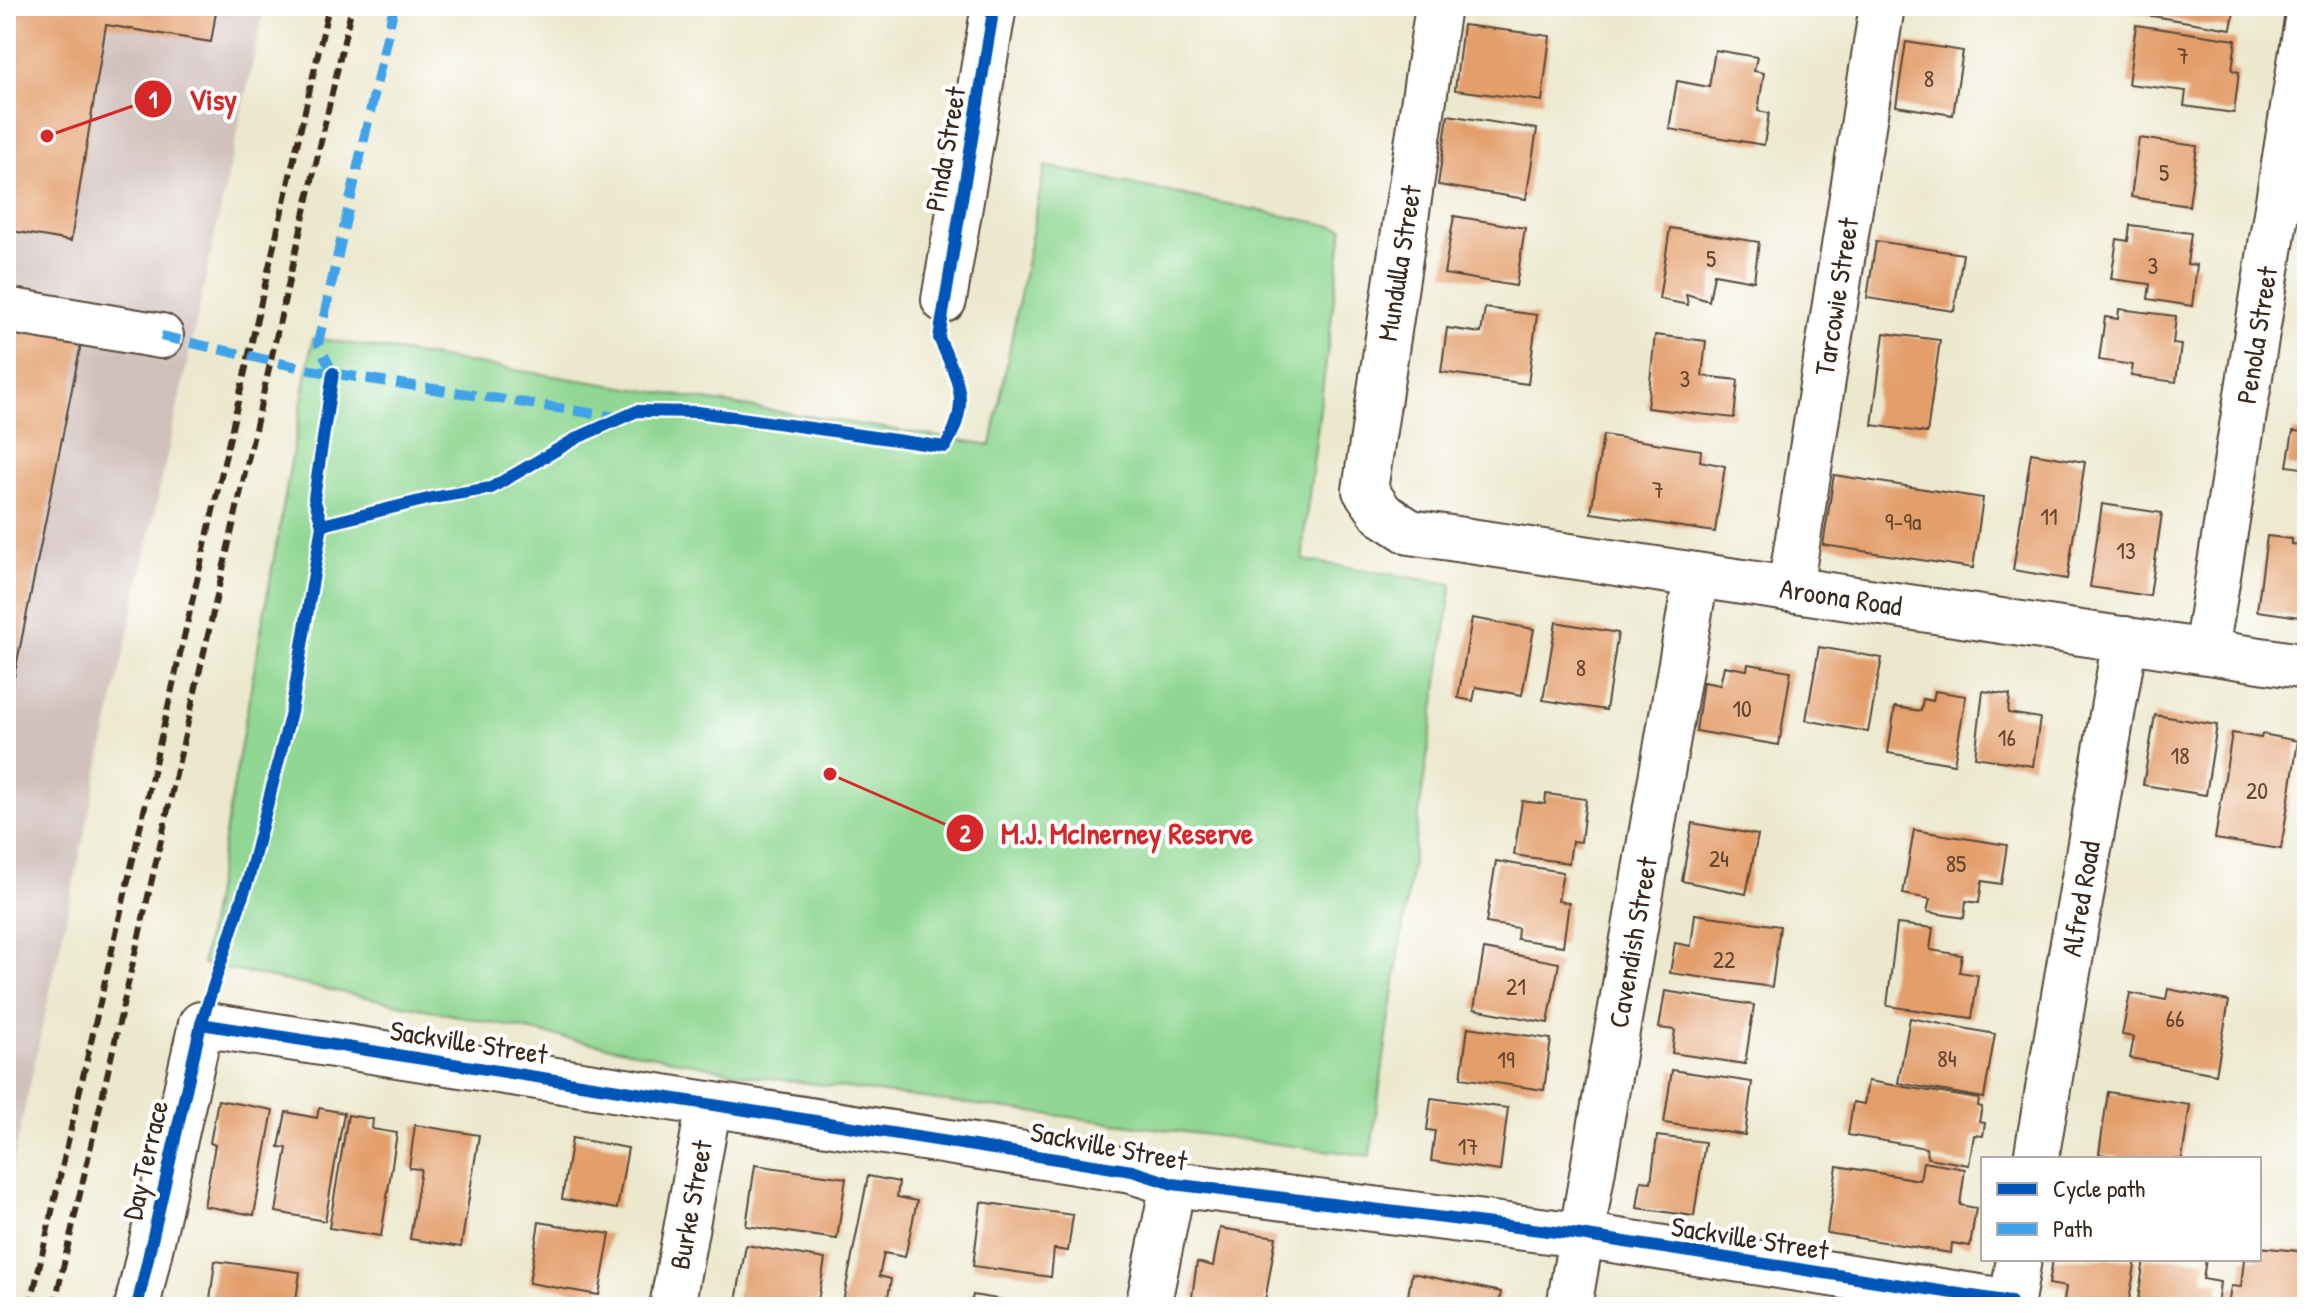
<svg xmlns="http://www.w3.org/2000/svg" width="2313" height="1313" font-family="'Patrick Hand',sans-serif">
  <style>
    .industrial { fill: #d0c0bc }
    .green { fill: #8fd792; stroke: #658058; stroke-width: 2 }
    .building { fill: #e39e6b }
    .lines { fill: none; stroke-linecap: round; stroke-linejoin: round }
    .minor-casing { stroke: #564638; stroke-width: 48 }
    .minor { stroke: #fff; stroke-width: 44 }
    .rail { stroke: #3b2a1e; stroke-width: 6; stroke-dasharray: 12 6; stroke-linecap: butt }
    .quiet { stroke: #3fa3ea; stroke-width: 10; stroke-dasharray: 20 10; stroke-linecap: butt }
    .cycleway-casing { stroke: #fff; stroke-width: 17 }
    .cycleway { stroke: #0057b8; stroke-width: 12 }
    .labels { text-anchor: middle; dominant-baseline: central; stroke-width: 8; stroke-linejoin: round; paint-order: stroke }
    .number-label { font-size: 24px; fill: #654731 }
    .street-label { font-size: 28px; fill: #3b2a1e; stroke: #fff }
    .leader { fill: none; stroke: #d62828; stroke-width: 3 }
    .callout-dot { fill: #d62828; stroke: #fff; stroke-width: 3 }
    .mark-label { font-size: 24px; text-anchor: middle; font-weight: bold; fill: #fff }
    .callout-label { font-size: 30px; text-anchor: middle; font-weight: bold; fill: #d62828; stroke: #fff; stroke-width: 8; stroke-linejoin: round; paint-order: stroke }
  </style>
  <rect width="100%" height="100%" fill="#fff"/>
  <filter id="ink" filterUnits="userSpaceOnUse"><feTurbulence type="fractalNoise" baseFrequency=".0125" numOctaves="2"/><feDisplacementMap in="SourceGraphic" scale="16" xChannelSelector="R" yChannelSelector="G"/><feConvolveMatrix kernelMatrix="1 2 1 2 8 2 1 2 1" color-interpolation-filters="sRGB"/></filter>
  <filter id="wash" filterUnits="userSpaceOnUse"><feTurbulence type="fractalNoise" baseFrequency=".006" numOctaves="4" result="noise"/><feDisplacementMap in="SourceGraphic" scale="32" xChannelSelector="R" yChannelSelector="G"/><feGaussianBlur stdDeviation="1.8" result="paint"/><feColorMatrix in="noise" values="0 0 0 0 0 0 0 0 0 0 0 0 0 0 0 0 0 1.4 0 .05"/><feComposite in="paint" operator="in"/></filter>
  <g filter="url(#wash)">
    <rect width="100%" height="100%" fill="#ece8cd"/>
    <path class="industrial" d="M 6,6 L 265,6 L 6,1194 Z"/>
    <path class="green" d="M 1045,166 L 1343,228 L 1304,534 L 1303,560 L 1452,584 L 1370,1156 L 753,1076 L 202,964 L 313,338 L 991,445 Z"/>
    <g id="blocks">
      <g class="building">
        <path d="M 6,6 L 217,6 L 211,42 L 106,25 L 71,241 L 6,230 Z"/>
        <path d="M 2129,6 L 2235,6 L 2231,29 L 2128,12 Z"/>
        <path d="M 1463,25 L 1550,36 L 1542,101 L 1455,90 Z"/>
        <path d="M 2136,25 L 2236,40 L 2232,70 L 2239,72 L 2234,113 L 2184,106 L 2186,91 L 2128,84 Z"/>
        <path d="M 1906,42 L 1963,51 L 1953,115 L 1896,106 Z"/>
        <path d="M 1715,50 L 1757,57 L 1754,71 L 1764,73 L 1758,111 L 1769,113 L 1764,145 L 1669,129 L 1677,81 L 1709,87 Z"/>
        <path d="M 1448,115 L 1537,129 L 1526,199 L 1438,185 Z"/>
        <path d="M 2139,138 L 2197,146 L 2189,206 L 2131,197 Z"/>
        <path d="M 1454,216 L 1525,228 L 1516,286 L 1444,274 Z"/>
        <path d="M 2130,225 L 2191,233 L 2187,264 L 2197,265 L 2192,306 L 2148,299 L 2150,284 L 2111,279 L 2117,239 L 2128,241 Z"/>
        <path d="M 1670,228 L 1759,242 L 1754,281 L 1714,274 L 1709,301 L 1686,294 L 1688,305 L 1659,299 Z"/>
        <path d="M 1876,241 L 1963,254 L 1954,311 L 1867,298 Z"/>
        <path d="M 1485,308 L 1537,315 L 1528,384 L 1441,372 L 1447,328 L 1481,333 Z"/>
        <path d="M 2119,309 L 2176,316 L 2173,344 L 2181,345 L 2176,382 L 2131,376 L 2133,365 L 2099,360 L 2105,317 L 2118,319 Z"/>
        <path d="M 6,323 L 83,334 L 7,712 L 6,712 Z"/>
        <path d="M 1884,333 L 1940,340 L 1927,433 L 1872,425 Z"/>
        <path d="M 1655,335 L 1706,341 L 1702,376 L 1738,380 L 1734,418 L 1647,408 Z"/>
        <path d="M 2305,379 L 2307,379 L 2307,410 L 2300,409 Z"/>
        <path d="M 2293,431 L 2307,432 L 2307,490 L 2299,489 L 2302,468 L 2287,466 Z"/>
        <path d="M 1603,435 L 1701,450 L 1700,461 L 1725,466 L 1715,532 L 1591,513 Z"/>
        <path d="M 2031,453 L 2085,462 L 2067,579 L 2013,570 Z"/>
        <path d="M 1834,475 L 1983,498 L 1973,568 L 1823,545 Z"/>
        <path d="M 2102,504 L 2162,513 L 2150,596 L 2090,587 Z"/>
        <path d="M 2267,536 L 2292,539 L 2292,544 L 2307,546 L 2307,618 L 2257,611 Z"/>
        <path d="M 1472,618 L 1534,629 L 1522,695 L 1476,687 L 1473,701 L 1458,698 Z"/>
        <path d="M 1556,622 L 1618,633 L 1606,710 L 1543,700 Z"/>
        <path d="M 1819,647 L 1882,658 L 1868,732 L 1806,720 Z"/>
        <path d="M 1748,664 L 1791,671 L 1779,745 L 1696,731 L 1703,682 L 1720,685 L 1724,666 L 1747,670 Z"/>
        <path d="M 1935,691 L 1966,696 L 1954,764 L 1888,753 L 1895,707 L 1921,711 L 1923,699 L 1933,701 Z"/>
        <path d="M 1983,691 L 2010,695 L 2008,713 L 2040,718 L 2033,766 L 1975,757 Z"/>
        <path d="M 2155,715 L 2217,725 L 2206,795 L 2143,785 Z"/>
        <path d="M 2232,733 L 2261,738 L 2262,734 L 2298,741 L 2281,849 L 2215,839 Z"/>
        <path d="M 1546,794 L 1586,799 L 1581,842 L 1572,841 L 1569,863 L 1514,855 L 1522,801 L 1545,804 Z"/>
        <path d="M 1692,823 L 1758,835 L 1746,894 L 1682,881 Z"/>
        <path d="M 1914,830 L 2007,845 L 2001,884 L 1982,881 L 1979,903 L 1966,901 L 1964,918 L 1927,912 L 1930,899 L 1903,894 Z"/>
        <path d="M 1496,861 L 1563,872 L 1558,901 L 1569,903 L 1563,946 L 1517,939 L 1518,928 L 1486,923 Z"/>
        <path d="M 1695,914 L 1780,926 L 1772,987 L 1670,973 L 1675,943 L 1691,946 Z"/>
        <path d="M 1897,924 L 1933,928 L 1930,950 L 1962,955 L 1959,972 L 1978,975 L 1972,1018 L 1887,1006 Z"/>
        <path d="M 1484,949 L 1559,963 L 1548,1023 L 1474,1009 Z"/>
        <path d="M 2168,989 L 2229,1001 L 2216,1074 L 2130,1058 L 2134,1037 L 2122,1035 L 2130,993 L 2166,1000 Z"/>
        <path d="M 1665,991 L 1754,1005 L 1745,1064 L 1672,1053 L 1675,1030 L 1659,1028 Z"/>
        <path d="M 1910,1018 L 1995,1034 L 1984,1098 L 1898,1083 Z"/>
        <path d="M 1468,1027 L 1551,1039 L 1544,1090 L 1461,1078 Z"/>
        <path d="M 1672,1070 L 1752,1082 L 1745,1135 L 1664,1123 Z"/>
        <path d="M 1868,1081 L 1979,1099 L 1978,1106 L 1982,1107 L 1979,1122 L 1985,1123 L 1983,1136 L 1974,1135 L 1969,1165 L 1928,1158 L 1926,1148 L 1848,1135 L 1853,1102 L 1864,1104 Z"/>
        <path d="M 2108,1092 L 2190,1105 L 2182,1159 L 2129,1159 L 2099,1154 Z"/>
        <path d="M 1431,1098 L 1508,1108 L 1500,1171 L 1431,1161 L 1435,1131 L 1427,1130 Z"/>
        <path d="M 218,1100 L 273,1110 L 254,1215 L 204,1206 L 215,1145 L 210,1143 Z"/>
        <path d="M 319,1108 L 344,1113 L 325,1221 L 276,1212 L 287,1148 L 279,1147 L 286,1112 L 317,1118 Z"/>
        <path d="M 348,1115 L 373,1119 L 372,1129 L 397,1133 L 381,1236 L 329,1228 Z"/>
        <path d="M 415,1125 L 479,1135 L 461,1247 L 410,1239 L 421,1169 L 409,1168 Z"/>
        <path d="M 1657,1136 L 1705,1142 L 1694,1216 L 1637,1208 L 1641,1181 L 1651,1182 Z"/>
        <path d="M 572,1138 L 628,1148 L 617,1209 L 562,1199 Z"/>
        <path d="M 1923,1162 L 1965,1169 L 1960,1205 L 1976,1208 L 1970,1246 L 1952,1243 L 1951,1253 L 1827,1233 L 1837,1166 L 1920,1180 Z"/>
        <path d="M 755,1165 L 846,1178 L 837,1239 L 746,1226 Z"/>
        <path d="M 868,1176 L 899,1182 L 897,1197 L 917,1201 L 905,1257 L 884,1253 L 879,1276 L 891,1279 L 887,1303 L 882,1307 L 842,1307 Z"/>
        <path d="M 981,1202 L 1073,1215 L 1068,1251 L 1054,1249 L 1051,1277 L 973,1266 Z"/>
        <path d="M 539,1222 L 610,1234 L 599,1295 L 529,1283 Z"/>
        <path d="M 1220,1228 L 1276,1237 L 1264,1307 L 1192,1297 L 1197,1262 L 1213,1266 Z"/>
        <path d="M 746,1245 L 825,1259 L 817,1307 L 735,1307 Z"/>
        <path d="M 2259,1247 L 2307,1252 L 2303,1307 L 2228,1307 L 2231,1286 L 2241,1287 L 2244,1259 L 2259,1259 Z"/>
        <path d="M 2053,1259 L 2136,1259 L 2128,1307 L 2063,1307 L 2066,1287 L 2049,1284 Z"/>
        <path d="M 2144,1259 L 2206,1259 L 2203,1279 L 2220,1282 L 2217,1307 L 2137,1307 Z"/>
        <path d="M 215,1261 L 300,1272 L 295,1307 L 239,1307 L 239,1304 L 210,1300 Z"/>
        <path d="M 1412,1273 L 1501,1292 L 1498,1307 L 1406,1307 Z"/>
        <path d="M 973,1295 L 1033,1305 L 1033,1307 L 970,1307 Z"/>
      </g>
    </g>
  </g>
  <g filter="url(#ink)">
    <use href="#blocks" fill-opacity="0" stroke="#564638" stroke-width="2"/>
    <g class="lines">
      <defs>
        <g id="minor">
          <path id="s1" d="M 1438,6 L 1365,490 L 1382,514 L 1410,532 L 2307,667"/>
          <path d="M 944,300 L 994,6"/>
          <path d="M 6,310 L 161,336"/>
          <path id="s2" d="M 1790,589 L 1882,6"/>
          <path id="s3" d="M 2206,651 L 2307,20"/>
          <path id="s4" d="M 2036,1159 L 2125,639"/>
          <path d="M 137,1307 L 201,1024 L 1132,1171 L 1173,1184 L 1580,1235 L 2011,1302"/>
          <path id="s5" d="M 672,1307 L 709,1104"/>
          <path d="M 1148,1307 L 1173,1184"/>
          <path id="s6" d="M 1569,1307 L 1696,577"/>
          <path d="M 2011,1307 L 2019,1259"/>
        </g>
      </defs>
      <use href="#minor" class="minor-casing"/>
      <use href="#minor" class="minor"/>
      <g class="rail">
        <path d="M 30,1307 L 329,6"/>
        <path d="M 54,1307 L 352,6"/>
      </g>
      <g class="quiet">
        <path d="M 161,336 L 311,370 L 616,417"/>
        <path d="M 333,373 L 318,343 L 394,6"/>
      </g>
      <defs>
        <g id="cycleway">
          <path d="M 322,525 L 314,498 L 333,373"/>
          <path d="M 201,1024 L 1132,1171 L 1173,1184 L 1580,1235 L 2011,1302"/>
          <path d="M 137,1307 L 201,1024 L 249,877 L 291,712 L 322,525 L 432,498 L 491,488 L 579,437 L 637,411 L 698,412 L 945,447 C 972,403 958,381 939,338 L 994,6"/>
        </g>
      </defs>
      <use href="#cycleway" class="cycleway-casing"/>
      <use href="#cycleway" class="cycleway"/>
    </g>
  </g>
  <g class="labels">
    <g class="number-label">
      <text x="2183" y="55">7</text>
      <text x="1929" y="78">8</text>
      <text x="2164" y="172">5</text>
      <text x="1711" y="258">5</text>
      <text x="2153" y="265">3</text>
      <text x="1685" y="378">3</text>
      <text x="1658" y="489">7</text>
      <text x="2049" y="516">11</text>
      <text x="1903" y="521">9-9a</text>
      <text x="2126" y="550">13</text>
      <text x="1581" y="667">8</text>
      <text x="1742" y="708">10</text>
      <text x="2007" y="737">16</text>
      <text x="2180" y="755">18</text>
      <text x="2257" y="790">20</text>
      <text x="1719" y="858">24</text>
      <text x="1956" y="863">85</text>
      <text x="1724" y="959">22</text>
      <text x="1516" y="986">21</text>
      <text x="2175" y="1018">66</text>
      <text x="1947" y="1058">84</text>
      <text x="1506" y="1059">19</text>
      <text x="1468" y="1146">17</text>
    </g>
    <g class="street-label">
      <text transform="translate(945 149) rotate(-80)">Pinda Street</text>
      <text transform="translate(1399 263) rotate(-81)">Mundulla Street</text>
      <text stroke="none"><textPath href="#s2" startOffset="296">Tarcowie Street</textPath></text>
      <text stroke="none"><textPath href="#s3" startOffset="320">Penola Street</textPath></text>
      <text stroke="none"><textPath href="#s1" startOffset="988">Aroona Road</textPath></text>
      <text stroke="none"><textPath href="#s4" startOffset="264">Alfred Road</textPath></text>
      <text stroke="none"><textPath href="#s6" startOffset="370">Cavendish Street</textPath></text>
      <text transform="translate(469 1042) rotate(9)">Sackville Street</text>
      <text transform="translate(1109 1146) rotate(11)">Sackville Street</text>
      <text transform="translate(145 1160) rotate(-77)">Day Terrace</text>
      <text stroke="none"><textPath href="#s5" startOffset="104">Burke Street</textPath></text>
      <text transform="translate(1750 1238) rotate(9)">Sackville Street</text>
    </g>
  </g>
  <path class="leader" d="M47 136L153 99M830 774L965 833"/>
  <g class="callout-dot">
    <circle cx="47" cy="136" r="8"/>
    <circle cx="830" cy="774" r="8"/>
    <circle cx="153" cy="99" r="20"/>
    <circle cx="965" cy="833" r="20"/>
  </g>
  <g class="mark-label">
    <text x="153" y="108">1</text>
    <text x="965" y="842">2</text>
  </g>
  <g class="callout-label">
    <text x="213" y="110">Visy</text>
    <text x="1127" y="844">M.J. McInerney Reserve</text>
  </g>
  <rect width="2313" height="1313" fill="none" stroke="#fff" stroke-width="32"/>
  <rect x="1981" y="1157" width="280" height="104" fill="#ffffff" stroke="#b1aaa5" stroke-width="2"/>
  <rect x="1997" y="1183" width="40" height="12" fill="#0057b8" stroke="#b1aaa5" stroke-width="2"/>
  <text x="2053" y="1197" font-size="24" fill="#3b2a1e">Cycle path</text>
  <rect x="1997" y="1223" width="40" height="12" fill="#3fa3ea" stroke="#b1aaa5" stroke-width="2"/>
  <text x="2053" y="1237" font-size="24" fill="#3b2a1e">Path</text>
</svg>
